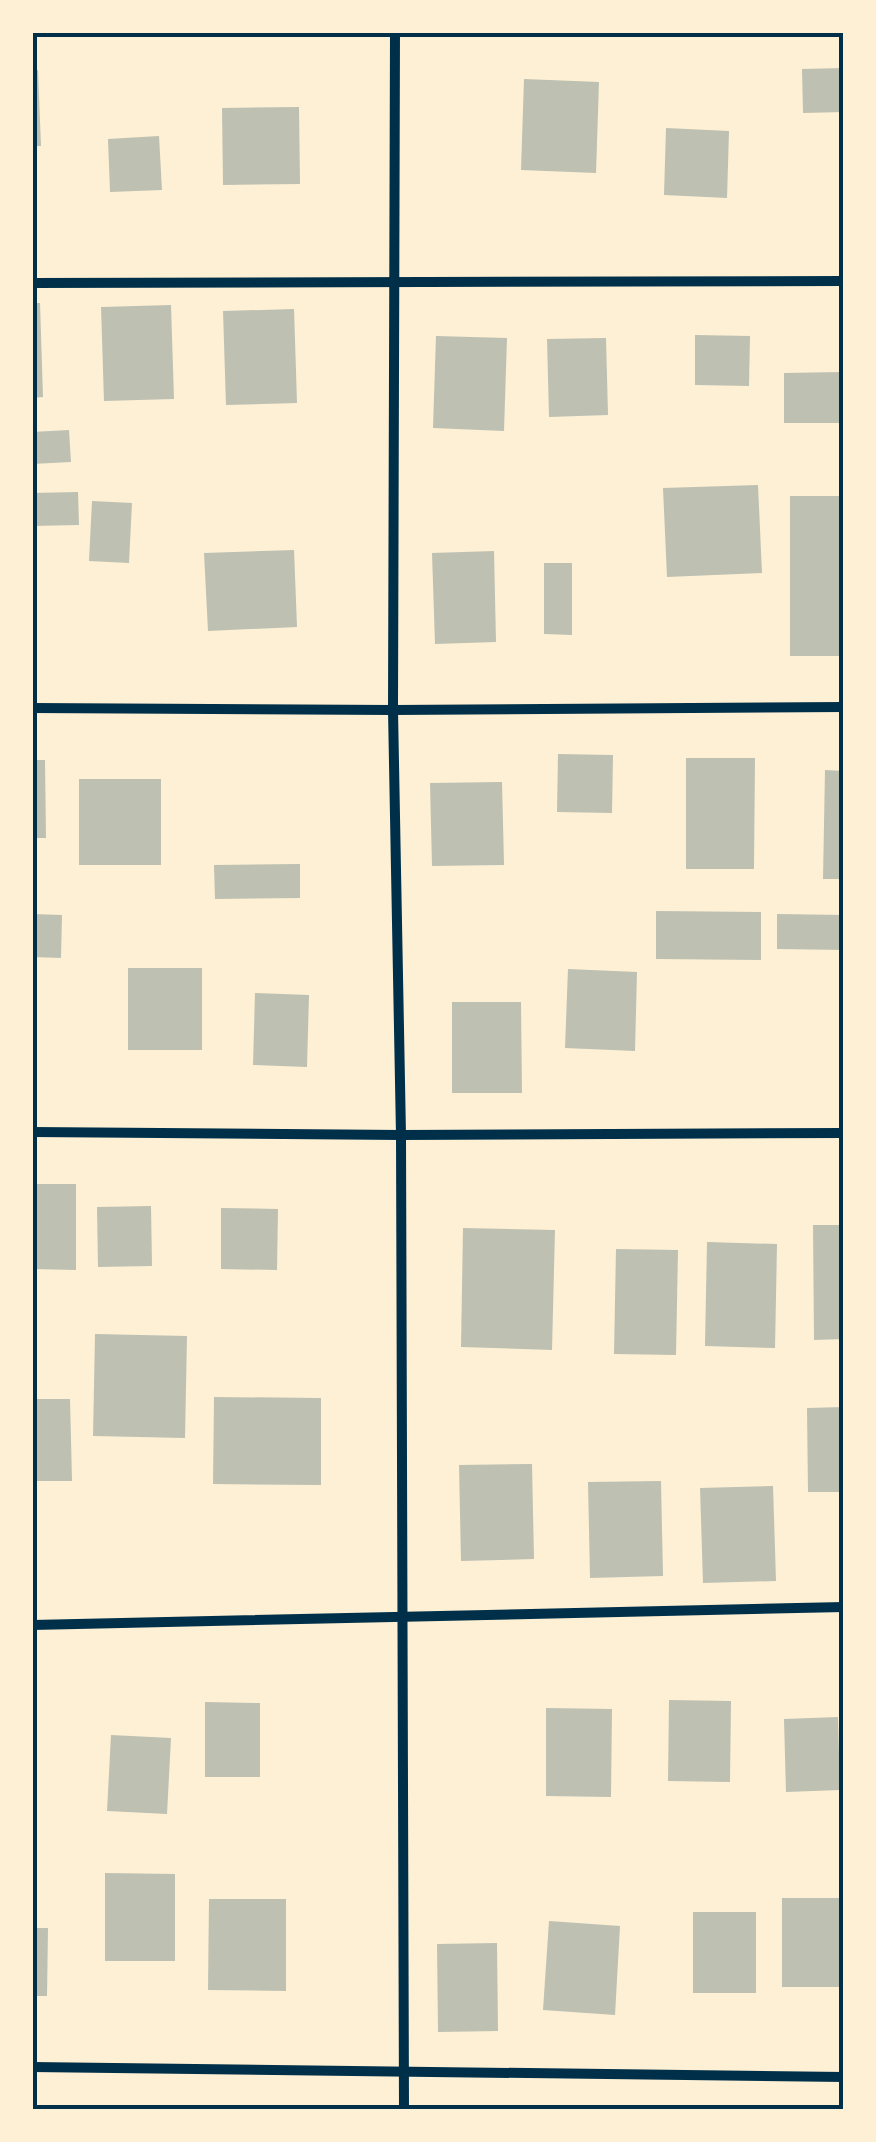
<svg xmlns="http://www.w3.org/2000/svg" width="876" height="2142" font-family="'Crimson Pro',serif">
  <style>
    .building { fill: #bec0b2 }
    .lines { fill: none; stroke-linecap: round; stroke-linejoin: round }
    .minor { stroke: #003049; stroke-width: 10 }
    .neatline { fill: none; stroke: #003049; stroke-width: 4 }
  </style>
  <rect width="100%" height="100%" fill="#fdf0d5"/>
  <g class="building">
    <path d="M 844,68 L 844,112 L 803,113 L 802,69 Z"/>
    <path d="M 32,70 L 38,70 L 41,146 L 32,146 Z"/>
    <path d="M 524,79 L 599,82 L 596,173 L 521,170 Z"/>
    <path d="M 299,107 L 300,184 L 223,185 L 222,108 Z"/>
    <path d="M 666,128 L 729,131 L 727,198 L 664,195 Z"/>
    <path d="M 159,136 L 162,190 L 110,192 L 108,139 Z"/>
    <path d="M 32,303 L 40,303 L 43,397 L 32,398 Z"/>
    <path d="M 171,305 L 174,399 L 104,401 L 101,307 Z"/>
    <path d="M 294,309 L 297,403 L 226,405 L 223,311 Z"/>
    <path d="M 695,335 L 750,336 L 749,386 L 695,385 Z"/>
    <path d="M 436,336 L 507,338 L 504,431 L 433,428 Z"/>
    <path d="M 606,338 L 608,415 L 549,417 L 547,339 Z"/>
    <path d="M 842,372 L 842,423 L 784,423 L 784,373 Z"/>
    <path d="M 69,430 L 71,462 L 32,464 L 32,432 Z"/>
    <path d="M 758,485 L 762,573 L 667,577 L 663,488 Z"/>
    <path d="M 78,492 L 79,525 L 32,526 L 32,493 Z"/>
    <rect x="790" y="496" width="54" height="160"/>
    <path d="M 92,501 L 132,503 L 129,563 L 89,561 Z"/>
    <path d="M 294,550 L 297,627 L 208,631 L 204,553 Z"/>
    <path d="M 494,551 L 496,642 L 435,644 L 432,553 Z"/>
    <path d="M 544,563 L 572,563 L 572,635 L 544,634 Z"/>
    <path d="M 558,754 L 613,755 L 612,813 L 557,812 Z"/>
    <path d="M 686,758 L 755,758 L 754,869 L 686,869 Z"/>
    <path d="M 32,760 L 45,760 L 46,838 L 32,838 Z"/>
    <path d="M 825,770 L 844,771 L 844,879 L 823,879 Z"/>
    <rect x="79" y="779" width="82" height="86"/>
    <path d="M 502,782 L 504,865 L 432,866 L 430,783 Z"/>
    <path d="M 300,864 L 300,898 L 215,899 L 214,865 Z"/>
    <path d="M 656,911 L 761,912 L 761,960 L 656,959 Z"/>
    <path d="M 32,914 L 62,915 L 61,958 L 32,957 Z"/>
    <path d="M 777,914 L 844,915 L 844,950 L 777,949 Z"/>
    <rect x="128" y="968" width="74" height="82"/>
    <path d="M 568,969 L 637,972 L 635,1051 L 565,1048 Z"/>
    <path d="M 255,993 L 309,995 L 307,1067 L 253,1065 Z"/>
    <path d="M 452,1002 L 521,1002 L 522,1093 L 452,1093 Z"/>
    <path d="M 32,1184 L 76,1184 L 76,1270 L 32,1269 Z"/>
    <path d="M 151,1206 L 152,1266 L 98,1267 L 97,1207 Z"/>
    <path d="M 221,1208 L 278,1209 L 277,1270 L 221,1269 Z"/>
    <path d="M 813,1225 L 844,1225 L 844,1339 L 814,1340 Z"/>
    <path d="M 463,1228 L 555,1230 L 552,1350 L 461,1347 Z"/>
    <path d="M 707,1242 L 777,1244 L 775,1348 L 705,1346 Z"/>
    <path d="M 616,1249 L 678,1250 L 676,1355 L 614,1354 Z"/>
    <path d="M 95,1334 L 187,1336 L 185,1438 L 93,1436 Z"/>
    <path d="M 214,1397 L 321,1398 L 321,1485 L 213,1484 Z"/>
    <path d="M 32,1399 L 70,1399 L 72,1481 L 32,1481 Z"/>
    <path d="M 844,1407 L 844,1492 L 808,1492 L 807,1408 Z"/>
    <path d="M 532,1464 L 534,1559 L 461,1561 L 459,1465 Z"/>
    <path d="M 661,1481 L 663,1576 L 590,1578 L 588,1482 Z"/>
    <path d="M 773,1486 L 776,1581 L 703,1583 L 700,1488 Z"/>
    <path d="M 669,1700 L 731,1701 L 730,1782 L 668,1781 Z"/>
    <path d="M 205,1702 L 260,1703 L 260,1777 L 205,1777 Z"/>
    <path d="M 546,1708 L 612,1709 L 611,1797 L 546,1796 Z"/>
    <path d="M 838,1717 L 840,1790 L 786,1792 L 784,1719 Z"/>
    <path d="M 111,1735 L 171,1738 L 167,1814 L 107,1811 Z"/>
    <path d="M 105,1873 L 175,1874 L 175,1961 L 105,1961 Z"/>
    <rect x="782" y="1898" width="62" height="89"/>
    <path d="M 209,1899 L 286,1899 L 286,1991 L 208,1990 Z"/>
    <rect x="693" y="1912" width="63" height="81"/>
    <path d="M 549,1921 L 620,1926 L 615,2015 L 543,2010 Z"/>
    <path d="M 32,1928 L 48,1928 L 47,1996 L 32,1996 Z"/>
    <path d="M 497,1943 L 498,2031 L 438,2032 L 437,1944 Z"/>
  </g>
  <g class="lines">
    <g class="minor">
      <path d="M 395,32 L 393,710 L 401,1135 L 404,2110"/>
      <path d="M 32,283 L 844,281"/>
      <path d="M 32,708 L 393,710 L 844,707"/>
      <path d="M 32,1132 L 401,1135 L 844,1133"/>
      <path d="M 32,1625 L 844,1607"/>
      <path d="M 32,2067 L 844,2077"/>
    </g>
  </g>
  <rect width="876" height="2142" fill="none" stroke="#fdf0d5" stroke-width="70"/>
  <rect x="35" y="35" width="806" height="2072" class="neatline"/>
</svg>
